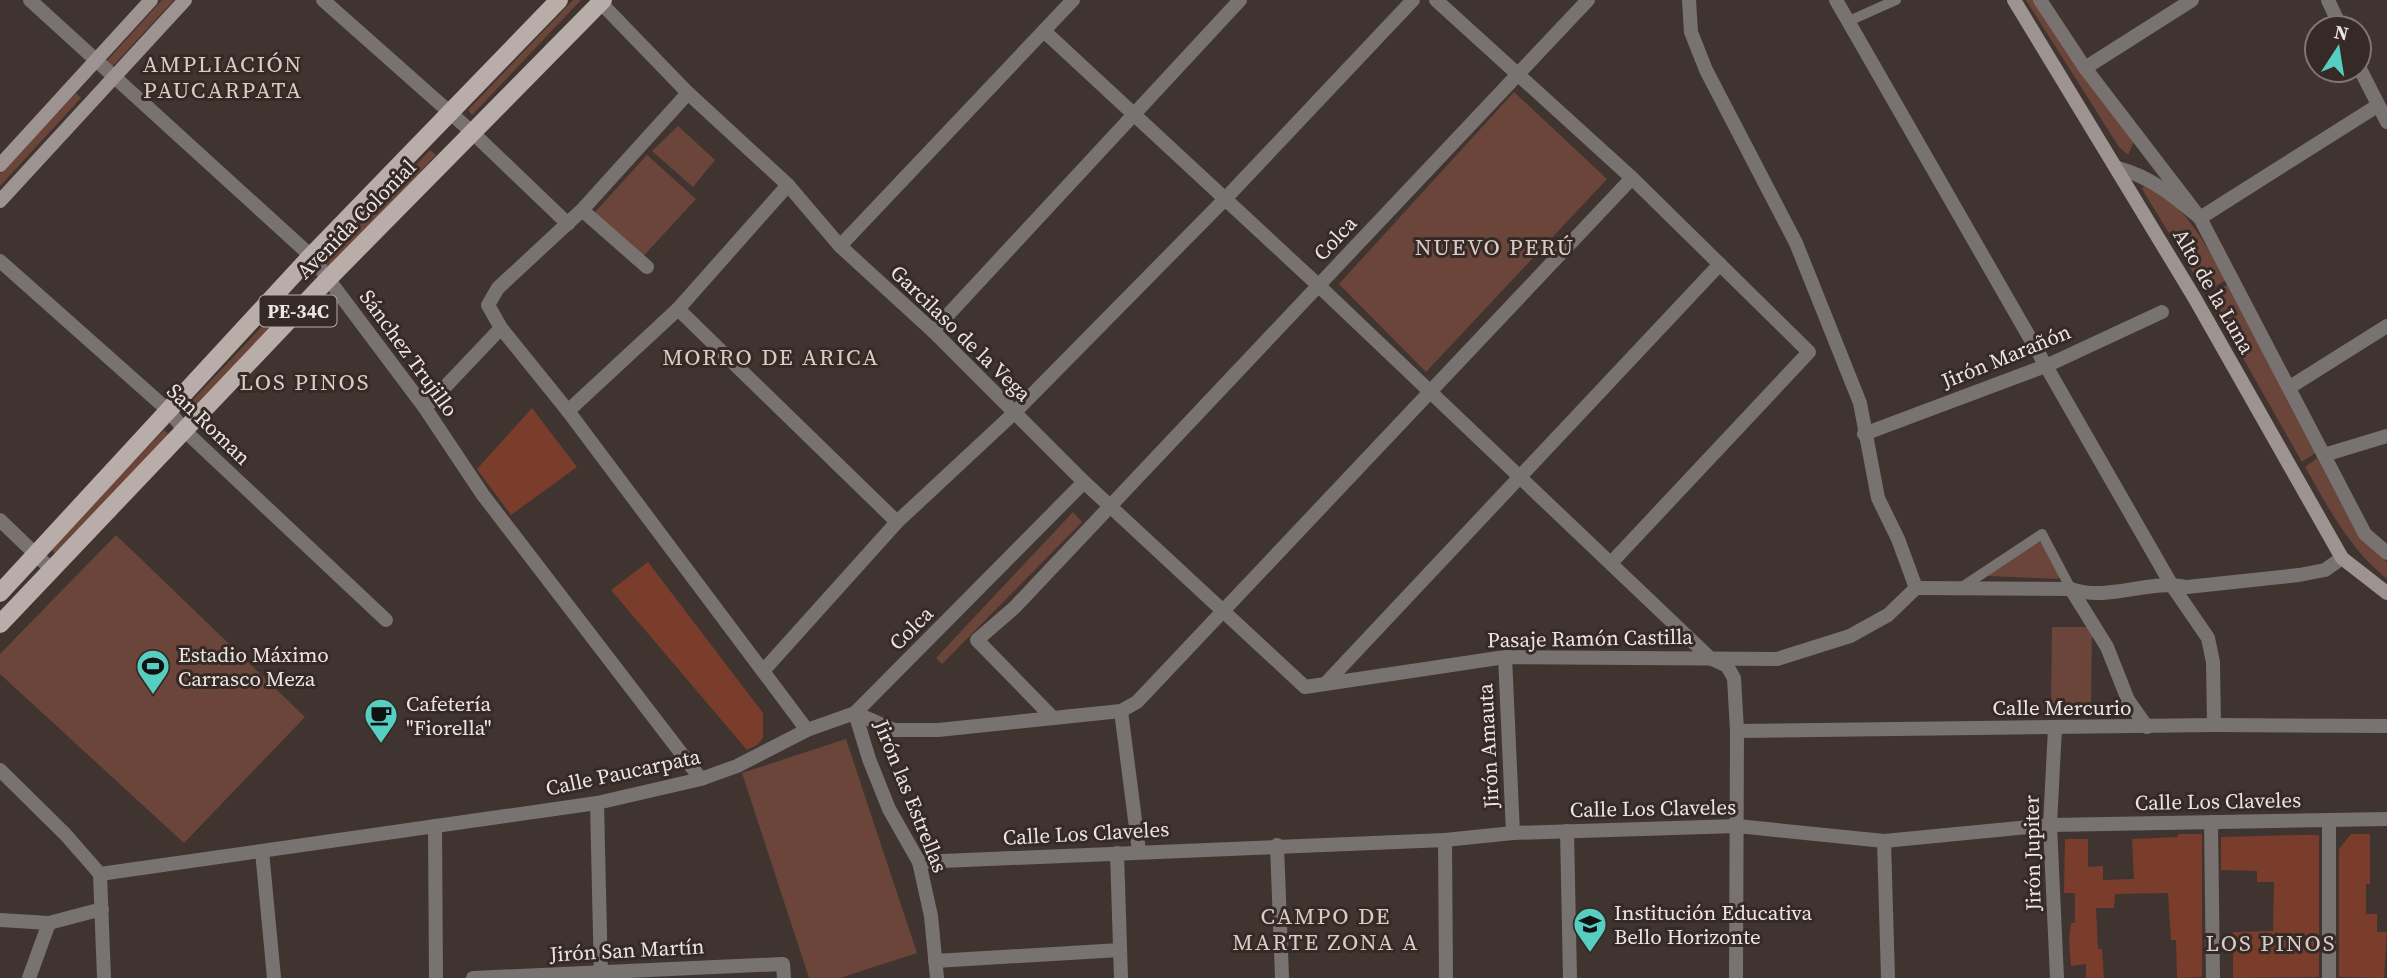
<svg xmlns="http://www.w3.org/2000/svg" width="2387" height="978" font-family="'Source Serif 4',serif">
  <style>
    .green { fill: #6c453a }
    .building { fill: #7a3d2c }
    .lines { fill: none; stroke-linecap: round; stroke-linejoin: round }
    .lane { stroke: #787270; stroke-width: 10 }
    .street { stroke: #787270; stroke-width: 14 }
    .secondary { stroke: #9d9391; stroke-width: 14 }
    .primary { stroke: #b9ada9; stroke-width: 18 }
    .labels { text-anchor: middle; dominant-baseline: central; stroke-width: 6; stroke-linejoin: round; paint-order: stroke }
    .shield { fill: #352a26; stroke: #b6adaa; stroke-width: 2 }
    .shield-label { font-size: 19px; font-weight: bold; fill: #ede5e3 }
    .street-label { font-size: 21px; fill: #ede5e3; stroke: #352a26 }
    .poi-label { font-size: 21px; fill: #ede5e3; stroke: #352a26; text-anchor: start }
    .neighbourhood-label { font-size: 23px; letter-spacing: 2px; fill: #dacbc7; stroke: #352a26 }
  </style>
  <rect width="100%" height="100%" fill="#3f3430"/>
  <g class="green">
    <path d="M 162,0 L 174,0 L 111,68 L 105,63 Z"/>
    <path d="M 573,0 L 581,0 L 472,115 L 468,110 Z"/>
    <path d="M 2026,0 L 2033,0 L 2135,139 L 2128,155 L 2119,147 Z"/>
    <path d="M 1514,92 L 1607,179 L 1426,372 L 1339,284 Z"/>
    <path d="M 76,93 L 81,98 L 0,186 L 0,174 Z"/>
    <path d="M 678,126 L 715,160 L 693,187 L 652,151 Z"/>
    <path d="M 430,150 L 436,155 L 325,273 L 320,267 Z"/>
    <path d="M 647,155 L 696,199 L 636,264 L 586,222 Z"/>
    <path d="M 2144,186 C 2186,202 2204,244 2226,280 L 2205,292 L 2142,189 Z"/>
    <path d="M 2227,285 L 2315,453 L 2302,462 L 2208,296 Z"/>
    <path d="M 292,295 L 296,300 L 189,412 L 184,409 Z"/>
    <path d="M 164,430 L 170,435 L 55,553 L 50,549 Z"/>
    <path d="M 2317,458 L 2358,535 L 2387,562 L 2387,579 C 2349,548 2329,509 2305,467 Z"/>
    <path d="M 1073,512 L 1082,522 L 942,664 L 936,658 Z"/>
    <path d="M 116,535 L 305,717 L 184,843 L 0,674 L 0,654 Z"/>
    <path d="M 2037,542 L 2043,543 L 2060,575 L 2058,579 L 1989,576 L 1988,573 Z"/>
    <path d="M 2052,627 L 2092,627 L 2091,707 L 2051,707 Z"/>
    <path d="M 846,739 L 917,953 L 840,978 L 809,978 L 742,773 Z"/>
  </g>
  <g class="building">
    <path d="M 532,408 L 577,467 L 511,515 L 477,469 Z"/>
    <path d="M 648,562 L 763,713 L 763,738 L 757,745 L 747,750 L 611,590 Z"/>
    <path d="M 2178,834 L 2202,834 L 2202,977 L 2177,978 L 2176,940 L 2171,940 L 2168,893 L 2115,894 L 2114,908 L 2096,908 L 2098,949 L 2102,949 L 2104,978 L 2086,978 L 2086,964 L 2071,966 L 2069,941 L 2071,923 L 2075,923 L 2075,893 L 2064,893 L 2065,839 L 2088,839 L 2088,867 L 2103,866 L 2103,880 L 2134,879 L 2132,839 L 2178,837 Z"/>
    <path d="M 2351,834 L 2370,834 L 2370,884 L 2366,884 L 2366,914 L 2377,914 L 2377,932 L 2387,932 L 2384,978 L 2339,977 L 2339,849 Z"/>
    <path d="M 2300,835 L 2319,835 L 2319,977 L 2233,978 L 2233,932 L 2273,931 L 2274,882 L 2257,882 L 2257,871 L 2221,870 L 2221,837 Z"/>
  </g>
  <g class="lines">
    <g class="lane">
      <path d="M 1849,21 L 1896,0"/>
      <path d="M 1962,587 L 2042,534 L 2071,589"/>
    </g>
    <g class="street">
      <path d="M 30,0 L 311,256 L 425,408 L 483,495 L 701,779"/>
      <path d="M 323,0 L 473,133 L 568,224"/>
      <path d="M 598,0 L 688,93 L 788,185 L 840,246 L 933,331 L 1084,482 L 1305,687 L 1505,657 L 1777,659 L 1850,636 L 1888,615 L 1916,588 L 1898,539 L 1878,498 L 1860,403 L 1796,243 L 1706,70 L 1691,32 L 1689,0"/>
      <path d="M 1436,0 L 1632,178 L 1809,352 L 1611,563"/>
      <path d="M 1836,0 L 2171,584 L 2208,638 L 2213,662 L 2214,725"/>
      <path d="M 2040,0 L 2085,68 L 2200,218 L 2365,534 L 2387,553"/>
      <path d="M 2328,0 L 2341,28"/>
      <path d="M 1044,31 L 1319,286 L 1710,658 L 1727,666 L 1734,678 L 1737,731 L 1736,978"/>
      <path d="M 2359,67 L 2387,122"/>
      <path d="M 2085,68 L 2192,0"/>
      <path d="M 688,93 L 582,210 L 498,288 L 488,305 L 501,328 L 568,411 L 807,730"/>
      <path d="M 2118,168 C 2151,177 2174,196 2200,218 L 2377,106"/>
      <path d="M 582,210 L 647,267"/>
      <path d="M 840,246 L 1073,0"/>
      <path d="M 0,261 L 170,412 L 185,431 L 386,620"/>
      <path d="M 678,309 L 897,522"/>
      <path d="M 933,331 L 1240,0"/>
      <path d="M 2290,387 L 2387,326"/>
      <path d="M 425,408 L 501,328"/>
      <path d="M 568,411 L 678,309 L 788,185"/>
      <path d="M 1864,434 L 2048,365 L 2162,312"/>
      <path d="M 2324,455 L 2387,436"/>
      <path d="M 0,520 L 52,570"/>
      <path d="M 1916,588 L 2071,589 C 2109,602 2148,579 2187,587 L 2299,575 L 2325,570 L 2342,558"/>
      <path d="M 2071,589 L 2107,647 L 2128,700 L 2147,727"/>
      <path d="M 1505,657 L 1513,833"/>
      <path d="M 763,671 L 897,522 L 1013,414 L 1225,199 L 1413,0"/>
      <path d="M 1327,682 L 1720,264"/>
      <path d="M 1121,711 L 1139,851"/>
      <path d="M 1053,718 L 977,640 L 1015,607 L 1588,0"/>
      <path d="M 2055,728 L 2050,825 L 2057,978"/>
      <path d="M 1737,731 L 2214,725 L 2387,726"/>
      <path d="M 0,770 L 65,834 L 100,874"/>
      <path d="M 597,803 L 601,978"/>
      <path d="M 2211,822 L 2213,978"/>
      <path d="M 435,826 L 436,978"/>
      <path d="M 1567,831 L 1570,978"/>
      <path d="M 1445,840 L 1446,978"/>
      <path d="M 1884,841 L 1888,978"/>
      <path d="M 1277,845 L 1282,978"/>
      <path d="M 262,851 L 274,978"/>
      <path d="M 1117,853 L 1121,978"/>
      <path d="M 919,862 L 1445,840 L 1513,833 L 1737,826 L 1884,841 L 2050,825 L 2387,819"/>
      <path d="M 100,874 L 597,803 L 701,779 L 737,766 L 807,730 L 855,713 L 894,730 L 938,730 L 1121,711 L 1137,702 L 1632,178"/>
      <path d="M 100,874 L 104,978"/>
      <path d="M 0,920 L 49,923 L 102,909"/>
      <path d="M 935,961 L 1120,950"/>
      <path d="M 29,978 L 49,923"/>
      <path d="M 473,978 L 783,964 L 784,978"/>
      <path d="M 937,978 L 931,916 L 919,862 L 889,809 L 869,759 L 855,713 L 1084,482"/>
      <path d="M 2329,978 L 2329,821"/>
    </g>
    <g class="secondary">
      <path d="M 2014,0 L 2194,297 L 2342,558 L 2387,593"/>
      <path d="M 0,165 L 151,0"/>
      <path d="M 0,201 L 185,0"/>
    </g>
    <g class="primary">
      <path d="M 0,593 L 311,256 L 559,0"/>
      <path d="M 0,624 L 328,279 L 603,0"/>
    </g>
  </g>
  <defs>
    <symbol id="stadium-pin" viewBox="-11 -11 22 30"><path d="M0 17L-7.5 6A9.5 9.5 0 1 1 7.5 6Z" fill="#57cec2" stroke="#352a26"/><path d="M0-5a6.5 5 0 1 0 0 10a6.5 5 0 1 0 0-10ZM-3.5-1.8h7v3.6h-7Z" fill="#111"/></symbol>
    <symbol id="cafe-pin" viewBox="-11 -11 22 30"><path d="M0 17L-7.5 6A9.5 9.5 0 1 1 7.5 6Z" fill="#57cec2" stroke="#352a26"/><path d="M-5.5-4.5H6V0H3Q3 3.5 0 3.5H-2.5Q-5.5 3.5-5.5 0ZM3-3.2v2h1.7v-2ZM-6 4.5H4V6H-6Z" fill="#111"/></symbol>
    <symbol id="school-pin" viewBox="-11 -11 22 30"><path d="M0 17L-7.5 6A9.5 9.5 0 1 1 7.5 6Z" fill="#57cec2" stroke="#352a26"/><path d="M0-5L7-2L0 1L-7-2ZM-4 1L0 2.5L4 1V4Q0 6-4 4Z" fill="#111"/></symbol>
  </defs>
  <g fill-rule="evenodd">
    <use href="#stadium-pin" x="134" y="647" width="38" height="52"/>
    <use href="#cafe-pin" x="362" y="696" width="38" height="52"/>
    <use href="#school-pin" x="1571" y="905" width="38" height="52"/>
  </g>
  <g class="labels">
    <rect class="shield" x="259.5" y="295.5" width="77" height="31" rx="5"/>
    <g class="shield-label">
      <text x="298" y="311">PE-34C</text>
    </g>
    <g class="street-label">
      <text transform="translate(356 219) rotate(-45)">Avenida Colonial</text>
      <text transform="translate(1335 238) rotate(-47)">Colca</text>
      <text transform="translate(2214 291) rotate(60)">Alto de la Luna</text>
      <text transform="translate(961 333) rotate(44)">Garcilaso de la Vega</text>
      <text transform="translate(409 353) rotate(54)">Sánchez Trujillo</text>
      <text transform="translate(2006 356) rotate(-22)">Jirón Marañón</text>
      <text transform="translate(209 424) rotate(44)">San Roman</text>
      <text transform="translate(911 628) rotate(-45)">Colca</text>
      <text transform="translate(1590 638) rotate(-1)">Pasaje Ramón Castilla</text>
      <text x="2062" y="707">Calle Mercurio</text>
      <text transform="translate(1488 746) rotate(-93)">Jirón Amauta</text>
      <text transform="translate(623 772) rotate(-12)">Calle Paucarpata</text>
      <text transform="translate(911 796) rotate(68)">Jirón las Estrellas</text>
      <text transform="translate(2218 801) rotate(-1)">Calle Los Claveles</text>
      <text transform="translate(1653 808) rotate(-1)">Calle Los Claveles</text>
      <text transform="translate(1086 833) rotate(-3)">Calle Los Claveles</text>
      <text transform="translate(2032 853) rotate(-91)">Jirón Jupiter</text>
      <text transform="translate(627 950) rotate(-3)">Jirón San Martín</text>
    </g>
    <g class="poi-label">
      <text x="178" y="654">Estadio Máximo<tspan x="178" dy="24">Carrasco Meza</tspan></text>
      <text x="406" y="703">Cafetería<tspan x="406" dy="24">"Fiorella"</tspan></text>
      <text x="1614" y="912">Institución Educativa<tspan x="1614" dy="24">Bello Horizonte</tspan></text>
    </g>
    <g class="neighbourhood-label">
      <text x="223" y="64">AMPLIACIÓN<tspan x="223" dy="26">PAUCARPATA</tspan></text>
      <text x="1495" y="247">NUEVO PERÚ</text>
      <text x="771" y="357">MORRO DE ARICA</text>
      <text x="305" y="382">LOS PINOS</text>
      <text x="1326" y="916">CAMPO DE<tspan x="1326" dy="26">MARTE ZONA A</tspan></text>
      <text x="2271" y="943">LOS PINOS</text>
    </g>
  </g>
  <g transform="translate(2338 49) rotate(12)"><circle r="33" fill="#352a26" stroke="#7f7572" stroke-width="2"/>
  <path d="M0-5L12 26L0 18L-12 26Z" fill="#57cec2"/>
  <text y="-10" font-size="19" font-weight="bold" text-anchor="middle" fill="#ede5e3">N</text>
  </g>
</svg>
